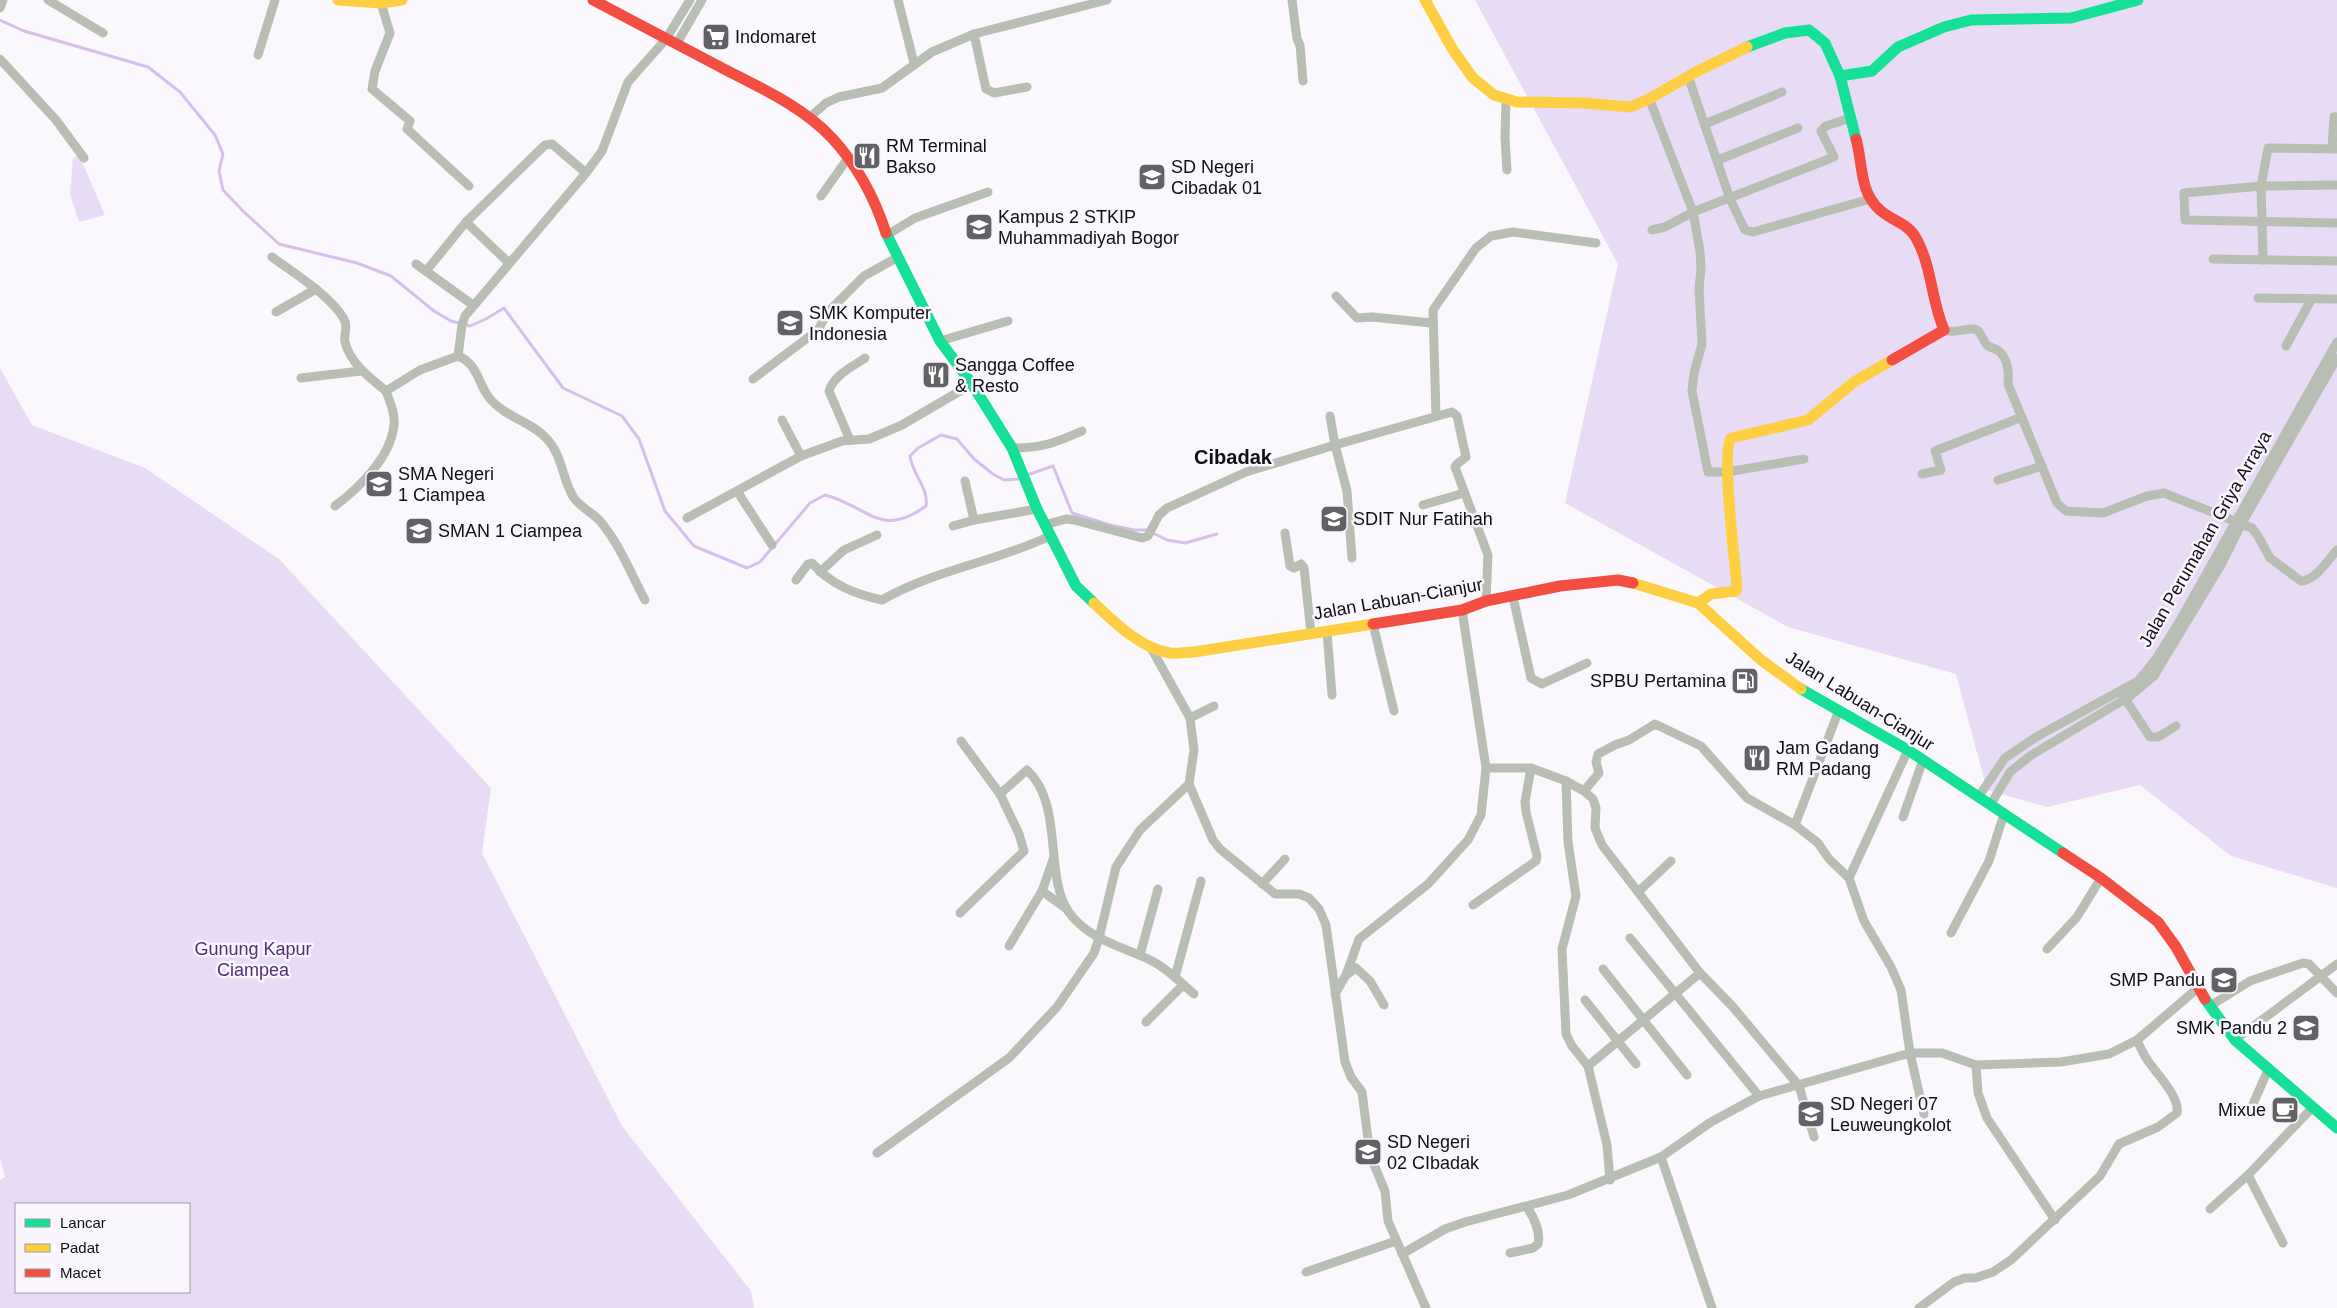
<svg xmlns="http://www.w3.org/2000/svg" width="2337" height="1308" font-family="Helvetica,sans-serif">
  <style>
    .green { fill: #e8dbf5; fill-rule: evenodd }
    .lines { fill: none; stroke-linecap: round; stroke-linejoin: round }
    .stream { stroke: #d7bfed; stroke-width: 3 }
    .street { stroke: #b8beb4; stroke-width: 9 }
    .fast { stroke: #16e098; stroke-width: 11 }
    .slow { stroke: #ffcf43; stroke-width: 11 }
    .jam { stroke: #f24e42; stroke-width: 11 }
    .labels { text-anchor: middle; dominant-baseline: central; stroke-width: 5; stroke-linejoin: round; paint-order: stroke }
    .poi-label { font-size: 18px; fill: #120f14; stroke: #f9f6fe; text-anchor: start }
    .street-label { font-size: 18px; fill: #120f14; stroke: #f9f6fe }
    .park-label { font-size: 18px; fill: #572c78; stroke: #f9f6fe }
    .quarter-label { font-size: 20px; font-weight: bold; fill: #120f14; stroke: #f9f6fe }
  </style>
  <rect width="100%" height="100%" fill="#faf8fc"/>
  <g class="green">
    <path d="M 1475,0 L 2337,0 L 2337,888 L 2231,856 L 2140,785 L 2047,807 L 1987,790 L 1956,674 L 1788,627 L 1565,503 L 1618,264 Z"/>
    <path d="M 79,155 L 105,215 L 79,222 L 70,194 L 73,158 Z"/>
    <path d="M 0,368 L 32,425 L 145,468 L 279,559 L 491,788 L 482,853 L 622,1126 L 751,1291 L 754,1308 L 0,1308 L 0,1180 L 5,1177 L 0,1158 ZM 16,1204 L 189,1204 L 189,1292 L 16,1292 Z"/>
  </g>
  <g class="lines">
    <g class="stream">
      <path d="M 0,20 L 24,31 L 148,67 L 180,92 L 215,135 L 223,154 L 219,171 L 223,190 L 243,211 L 279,244 L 357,263 L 391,276 L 434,311 L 451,321 L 470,326 L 486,319 L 504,308 L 563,388 L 622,416 L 639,439 L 665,511 L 694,546 L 747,568 L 760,562 L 810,503 L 825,495 C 870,507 880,539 926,506 C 929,488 912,474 910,456 L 918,448 L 941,435 L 957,439 L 974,459 L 993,474 L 1004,480 L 1019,479"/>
      <path d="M 1027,475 L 1053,466 L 1072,513 L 1110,525 L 1134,530 L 1147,530 L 1167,540 L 1185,543 L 1217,534"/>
    </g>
    <g class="street">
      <path d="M 48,0 L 103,33"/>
      <path d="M 898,0 L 914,63"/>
      <path d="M 1292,0 L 1297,39 L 1300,45 L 1303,81"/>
      <path d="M 381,3 L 390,33 L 375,71 L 372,89 L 410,121 L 407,129 L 469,186"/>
      <path d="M 0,8 L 3,0"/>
      <path d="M 974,34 L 986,89 L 994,93 L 1027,87"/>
      <path d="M 677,43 L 702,0"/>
      <path d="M 258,55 L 275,0"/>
      <path d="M 0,59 L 56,120 L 84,158"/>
      <path d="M 1688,76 L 1730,199 L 1745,230 L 1753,232 L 1870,199"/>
      <path d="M 1649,98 L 1693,212 L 1700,251 L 1701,268 L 1699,289 L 1702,344 L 1694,373 L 1692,391 L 1708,472 L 1727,472 L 1804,459"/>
      <path d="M 1506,100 L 1505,138 L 1507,170"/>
      <path d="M 809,118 L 826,103 L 839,97 L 882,88 L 932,52 L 974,34 L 1107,0"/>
      <path d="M 1705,124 L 1782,92"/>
      <path d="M 2332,149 L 2334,117 L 2337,117"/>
      <path d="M 1718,160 L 1798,128"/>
      <path d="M 2337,185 L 2261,186 L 2184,193 L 2185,220 L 2337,223"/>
      <path d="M 821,196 L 848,158"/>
      <path d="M 466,222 L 509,263"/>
      <path d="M 1652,230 L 1665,227 L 1693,212 L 1834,157 L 1821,131 L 1826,126 L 1850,118"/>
      <path d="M 887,235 L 915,218 L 988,192"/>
      <path d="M 272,257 C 294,273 331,296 344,319 C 349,327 343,334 345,342 C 350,363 370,378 386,391"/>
      <path d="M 2213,259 L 2337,261"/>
      <path d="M 2263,260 L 2261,186 L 2268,148 L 2337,149"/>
      <path d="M 416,264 L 473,305"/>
      <path d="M 426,271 L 466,222 L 545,145 L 552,144 L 586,173"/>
      <path d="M 1336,296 L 1357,318 L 1372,317 L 1431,323"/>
      <path d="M 2258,298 L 2337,299"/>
      <path d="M 276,312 L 316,289"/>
      <path d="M 1944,330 C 1955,334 1964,328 1974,329 C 1981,330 1982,339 1986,344 C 1989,348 1995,348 1999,351 C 2008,359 2009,373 2008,384 L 2057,503 L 2066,511 L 2103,513 L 2147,496 L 2164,493 L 2252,528 L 2258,536 L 2270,558 L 2301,581 C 2315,581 2328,560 2337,550"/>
      <path d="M 940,341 L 1008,321"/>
      <path d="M 2286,346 L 2311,300"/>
      <path d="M 458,356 C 479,364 478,386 491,400 C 507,418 532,422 547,439 C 563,456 562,480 574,498 C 580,507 592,512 600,521 C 619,543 631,574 645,600"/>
      <path d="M 301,378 L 361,371"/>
      <path d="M 753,379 L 818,330 L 828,312 L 864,276 L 898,257"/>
      <path d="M 1330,416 L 1335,445 L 1347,491 L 1352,558"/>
      <path d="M 1436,416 L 1433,310 L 1476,248 L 1491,236 L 1513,232 L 1596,243"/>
      <path d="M 782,420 L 801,456"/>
      <path d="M 850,440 L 829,391 C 834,375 852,367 865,358"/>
      <path d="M 1012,448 C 1042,448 1055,443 1082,431"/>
      <path d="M 1922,474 L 1941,470 L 1935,451 L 2022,417"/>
      <path d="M 1998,480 L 2042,466"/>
      <path d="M 965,481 L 974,520"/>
      <path d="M 737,491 L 772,545"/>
      <path d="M 1423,505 L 1464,493"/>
      <path d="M 335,506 C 359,488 391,457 394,425 C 395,413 390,402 386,391 L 420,370 L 458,356 L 462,325 L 465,316 L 586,173 L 602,151 L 628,82 L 666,39 L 690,0"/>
      <path d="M 687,518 L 801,456 L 842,441 L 869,439 L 902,425 L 972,384"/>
      <path d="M 1044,525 L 1066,519 L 1074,520 L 1142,538 L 1148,536 L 1159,515 L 1167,508 L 1246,472 L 1335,445 L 1452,412 L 1457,416 L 1466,457 L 1457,464 L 1455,467 L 1488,555 L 1486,601"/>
      <path d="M 953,526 L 974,520 L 1037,509"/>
      <path d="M 1285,533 L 1290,566 L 1294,568 L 1301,564 L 1304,568 L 1311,633"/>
      <path d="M 820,572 L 844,550 L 877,535"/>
      <path d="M 796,580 L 808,564 L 812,563 C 831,585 855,594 882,600 C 934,570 995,562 1050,536"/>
      <path d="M 1513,597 L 1531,678 L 1542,684 L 1587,663"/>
      <path d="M 1373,624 L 1394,711"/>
      <path d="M 1327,632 L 1332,695"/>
      <path d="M 2122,694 L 2150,737 L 2158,737 L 2176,726"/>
      <path d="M 1190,718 L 1214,706"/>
      <path d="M 1486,768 L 1531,768 L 1566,781 L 1584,791 L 1593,799 L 1596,808 L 1595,828 L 1602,845 L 1700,973 L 1733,1007 L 1799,1086 L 1814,1137"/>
      <path d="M 1566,781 L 1568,842 L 1576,896 L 1562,949 L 1566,1034 L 1572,1046 L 1588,1066 L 1607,1145 L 1610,1180"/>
      <path d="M 1189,784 L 1213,840 L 1220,849 L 1275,894 L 1299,894 L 1309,898 L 1319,909 L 1326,925 L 1345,1062 L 1351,1077 L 1362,1092 L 1368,1139 L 1367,1148 L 1385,1191 L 1388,1221 L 1426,1308"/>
      <path d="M 1584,791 L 1599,773 L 1596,762 L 1598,754 L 1615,745 L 1629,740 L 1655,724 L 1701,746 L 1747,798 L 1795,825 L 1818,843 L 1829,859 L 1849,878 L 1864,921 L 1891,967 L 1901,990 L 1910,1053 L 1924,1114"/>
      <path d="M 1000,794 L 1027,770 C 1064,804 1044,874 1068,911 C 1088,940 1122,946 1152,961 C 1168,969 1181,983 1194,994"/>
      <path d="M 1979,796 L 2005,758 L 2036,737 L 2138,681 L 2156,659 L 2178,624 L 2337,342"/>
      <path d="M 1991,804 L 2010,772 L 2030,756 L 2130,696 L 2154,676 L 2221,565 L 2242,523 L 2337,358"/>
      <path d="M 1903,817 L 1923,760"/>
      <path d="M 1795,825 L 1839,710"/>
      <path d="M 1849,878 L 1908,750"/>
      <path d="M 1262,884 L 1285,859"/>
      <path d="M 1042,891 L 1067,909"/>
      <path d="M 1638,892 L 1671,861"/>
      <path d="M 1473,905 L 1536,861 L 1537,856 L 1526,812 L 1525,802 L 1531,768"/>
      <path d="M 960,913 L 1024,851 L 1019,834 L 1000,794 L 961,741"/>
      <path d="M 1951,933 L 1989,861 L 2004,814"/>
      <path d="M 1630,938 L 1759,1096"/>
      <path d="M 1009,946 L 1042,891 L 1054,857"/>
      <path d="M 2047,949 L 2077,917 L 2101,878"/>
      <path d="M 1140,955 L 1158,889"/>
      <path d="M 1603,969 L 1687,1075"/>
      <path d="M 1346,975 L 1356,968 L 1370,981 L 1384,1005"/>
      <path d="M 1175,977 L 1201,881"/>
      <path d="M 1335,994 L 1346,975 L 1359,939 L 1428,884 L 1468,840 L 1481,815 L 1486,768 L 1462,610"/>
      <path d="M 1585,1000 L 1636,1064"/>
      <path d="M 2210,1006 L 2250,981 L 2303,963 L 2309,964 L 2337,993"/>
      <path d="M 1146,1022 L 1183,985"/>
      <path d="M 2235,1040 L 2337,964"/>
      <path d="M 1976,1065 L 1978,1093 L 1987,1118 L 2055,1220"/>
      <path d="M 1588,1066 L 1700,973"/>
      <path d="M 2249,1113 L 2268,1070"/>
      <path d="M 877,1153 L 1009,1058 L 1057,1007 L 1094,953 L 1099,938 L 1116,867 L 1140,830 L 1189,784 L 1194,750 L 1190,718 L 1150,646"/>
      <path d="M 1661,1157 L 1711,1122 L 1759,1096 L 1910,1053 L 1942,1053 L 1976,1065 L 2061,1062 L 2109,1054 L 2137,1040 L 2198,988"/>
      <path d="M 2248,1175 L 2283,1243"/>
      <path d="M 2210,1209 L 2248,1175 L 2312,1108"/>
      <path d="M 1510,1253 L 1533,1248 L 1538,1244 C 1541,1231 1534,1218 1527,1207"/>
      <path d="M 1402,1254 L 1445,1229 L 1465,1222 L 1568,1195 L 1661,1157 L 1712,1308"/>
      <path d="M 1306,1272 L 1396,1241"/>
      <path d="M 1919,1308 L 1954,1282 L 1965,1278 L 1975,1278 L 1993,1272 L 2011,1260 L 2100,1176 L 2119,1144 L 2158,1127 L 2177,1113 C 2180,1097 2157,1074 2148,1061 C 2144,1055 2140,1047 2137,1040"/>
    </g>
    <g class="fast">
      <path d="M 1747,47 L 1785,33 L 1809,30 L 1825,43 L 1840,76 L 1872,71 L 1898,47 L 1944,27 L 1971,20 L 2071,18 L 2138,0"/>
      <path d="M 1840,76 L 1856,139"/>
      <path d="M 886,233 L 940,341 L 972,384 L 1012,448 L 1037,509 L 1076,586 L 1094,603"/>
      <path d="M 1801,689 L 1908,750 L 2063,853"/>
      <path d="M 2205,999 L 2235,1040 L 2337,1128"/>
    </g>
    <g class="slow">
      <path d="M 338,0 L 381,3 L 402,0"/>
      <path d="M 1425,0 L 1453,50 L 1473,78 L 1494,95 L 1517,102 L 1584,103 L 1630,107 L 1649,99 L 1696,72 L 1747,47"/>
      <path d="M 1633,583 L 1698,603 L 1761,660 L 1801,689"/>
      <path d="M 1094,603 C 1115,623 1140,648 1170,653 C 1177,654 1186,652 1194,652 L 1373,624"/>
      <path d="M 1698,603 L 1711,594 L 1736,591 L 1737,587 C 1735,563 1721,451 1731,438 L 1808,420 L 1854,382 L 1892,360"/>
    </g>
    <g class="jam">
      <path d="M 593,0 C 637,23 680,46 724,69 C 761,88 803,107 832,138 C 857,165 875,199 886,233"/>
      <path d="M 1856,139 C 1863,163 1859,192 1880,210 C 1892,221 1908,223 1916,238 C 1932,266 1931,300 1944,330 L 1892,360"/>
      <path d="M 1373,624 L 1462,610 L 1486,601 L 1560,586 L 1618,580 L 1633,583"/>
      <path d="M 2063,853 L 2101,878 L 2158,922 L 2176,947 L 2205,999"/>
    </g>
  </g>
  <defs>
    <symbol id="supermarket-square" viewBox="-11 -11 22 22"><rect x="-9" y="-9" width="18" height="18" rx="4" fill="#636165" stroke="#f9f6fe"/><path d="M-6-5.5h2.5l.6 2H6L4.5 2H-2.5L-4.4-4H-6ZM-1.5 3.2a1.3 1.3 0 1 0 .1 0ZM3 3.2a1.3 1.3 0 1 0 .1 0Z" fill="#fff"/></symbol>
    <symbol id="restaurant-square" viewBox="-11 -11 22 22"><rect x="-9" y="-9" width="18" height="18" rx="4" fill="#636165" stroke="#f9f6fe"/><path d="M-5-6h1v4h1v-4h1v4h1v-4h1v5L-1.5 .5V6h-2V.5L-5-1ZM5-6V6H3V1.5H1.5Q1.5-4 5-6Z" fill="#fff"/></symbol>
    <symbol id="school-square" viewBox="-11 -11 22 22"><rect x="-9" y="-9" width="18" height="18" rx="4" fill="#636165" stroke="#f9f6fe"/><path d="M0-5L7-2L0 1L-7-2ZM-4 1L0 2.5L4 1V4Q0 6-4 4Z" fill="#fff"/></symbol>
    <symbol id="university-square" viewBox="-11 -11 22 22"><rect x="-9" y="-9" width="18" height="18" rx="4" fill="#636165" stroke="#f9f6fe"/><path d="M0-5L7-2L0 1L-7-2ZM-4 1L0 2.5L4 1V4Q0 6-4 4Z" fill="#fff"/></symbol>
    <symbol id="fuel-square" viewBox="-11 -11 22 22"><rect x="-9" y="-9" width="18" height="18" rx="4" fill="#636165" stroke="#f9f6fe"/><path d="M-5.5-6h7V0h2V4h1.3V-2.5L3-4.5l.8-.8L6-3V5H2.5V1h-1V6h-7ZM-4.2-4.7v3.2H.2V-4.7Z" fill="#fff"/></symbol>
    <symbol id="cafe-square" viewBox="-11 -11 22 22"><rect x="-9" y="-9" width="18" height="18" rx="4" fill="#636165" stroke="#f9f6fe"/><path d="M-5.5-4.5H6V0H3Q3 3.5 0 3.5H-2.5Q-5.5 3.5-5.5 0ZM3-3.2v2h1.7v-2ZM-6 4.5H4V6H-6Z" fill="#fff"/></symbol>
  </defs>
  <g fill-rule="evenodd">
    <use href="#supermarket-square" x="700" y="21" width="32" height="32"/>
    <use href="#restaurant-square" x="851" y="140" width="32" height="32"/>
    <use href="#school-square" x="1136" y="161" width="32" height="32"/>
    <use href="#university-square" x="963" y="211" width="32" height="32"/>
    <use href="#school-square" x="774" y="307" width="32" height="32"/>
    <use href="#restaurant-square" x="920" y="359" width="32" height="32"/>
    <use href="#school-square" x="363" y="468" width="32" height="32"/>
    <use href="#school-square" x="1318" y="503" width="32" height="32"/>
    <use href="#school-square" x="403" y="515" width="32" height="32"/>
    <use href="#fuel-square" x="1729" y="665" width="32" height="32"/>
    <use href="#restaurant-square" x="1741" y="742" width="32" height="32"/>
    <use href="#school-square" x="2208" y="964" width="32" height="32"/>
    <use href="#school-square" x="2290" y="1012" width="32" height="32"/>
    <use href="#cafe-square" x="2269" y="1094" width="32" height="32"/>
    <use href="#school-square" x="1795" y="1098" width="32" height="32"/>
    <use href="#school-square" x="1352" y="1136" width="32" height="32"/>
  </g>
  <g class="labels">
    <g class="poi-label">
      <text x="735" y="37">Indomaret</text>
      <text x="886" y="146">RM Terminal<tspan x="886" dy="21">Bakso</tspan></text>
      <text x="1171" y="167">SD Negeri<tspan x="1171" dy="21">Cibadak 01</tspan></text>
      <text x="998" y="217">Kampus 2 STKIP<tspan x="998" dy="21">Muhammadiyah Bogor</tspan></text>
      <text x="809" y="313">SMK Komputer<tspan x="809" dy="21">Indonesia</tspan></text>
      <text x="955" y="365">Sangga Coffee<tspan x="955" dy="21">&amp; Resto</tspan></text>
      <text x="398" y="474">SMA Negeri<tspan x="398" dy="21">1 Ciampea</tspan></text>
      <text x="1353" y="519">SDIT Nur Fatihah</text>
      <text x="438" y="531">SMAN 1 Ciampea</text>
      <text x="1726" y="681" text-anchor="end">SPBU Pertamina</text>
      <text x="1776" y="748">Jam Gadang<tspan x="1776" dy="21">RM Padang</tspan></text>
      <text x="2205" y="980" text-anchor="end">SMP Pandu</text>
      <text x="2287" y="1028" text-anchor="end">SMK Pandu 2</text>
      <text x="1830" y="1104">SD Negeri 07<tspan x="1830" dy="21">Leuweungkolot</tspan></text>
      <text x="2266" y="1110" text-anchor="end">Mixue</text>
      <text x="1387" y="1142">SD Negeri<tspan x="1387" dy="21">02 CIbadak</tspan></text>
    </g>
    <g class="street-label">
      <text transform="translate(2205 539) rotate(-60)">Jalan Perumahan Griya Arraya</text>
      <text transform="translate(1398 599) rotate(-10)">Jalan Labuan-Cianjur</text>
      <text transform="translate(1860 701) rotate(32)">Jalan Labuan-Cianjur</text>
    </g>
    <g class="park-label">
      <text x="253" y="949">Gunung Kapur<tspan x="253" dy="21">Ciampea</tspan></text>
    </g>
    <g class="quarter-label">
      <text x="1233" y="457">Cibadak</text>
    </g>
  </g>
  <rect x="15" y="1203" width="175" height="90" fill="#f9f6fe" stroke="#9d9aa0"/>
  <rect x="25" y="1219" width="25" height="8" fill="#16e098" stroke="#9d9aa0"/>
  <text x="60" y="1228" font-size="15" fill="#120f14">Lancar</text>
  <rect x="25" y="1244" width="25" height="8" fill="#ffcf43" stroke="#9d9aa0"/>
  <text x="60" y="1253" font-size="15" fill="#120f14">Padat</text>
  <rect x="25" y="1269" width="25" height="8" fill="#f24e42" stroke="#9d9aa0"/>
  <text x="60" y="1278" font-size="15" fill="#120f14">Macet</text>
</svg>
